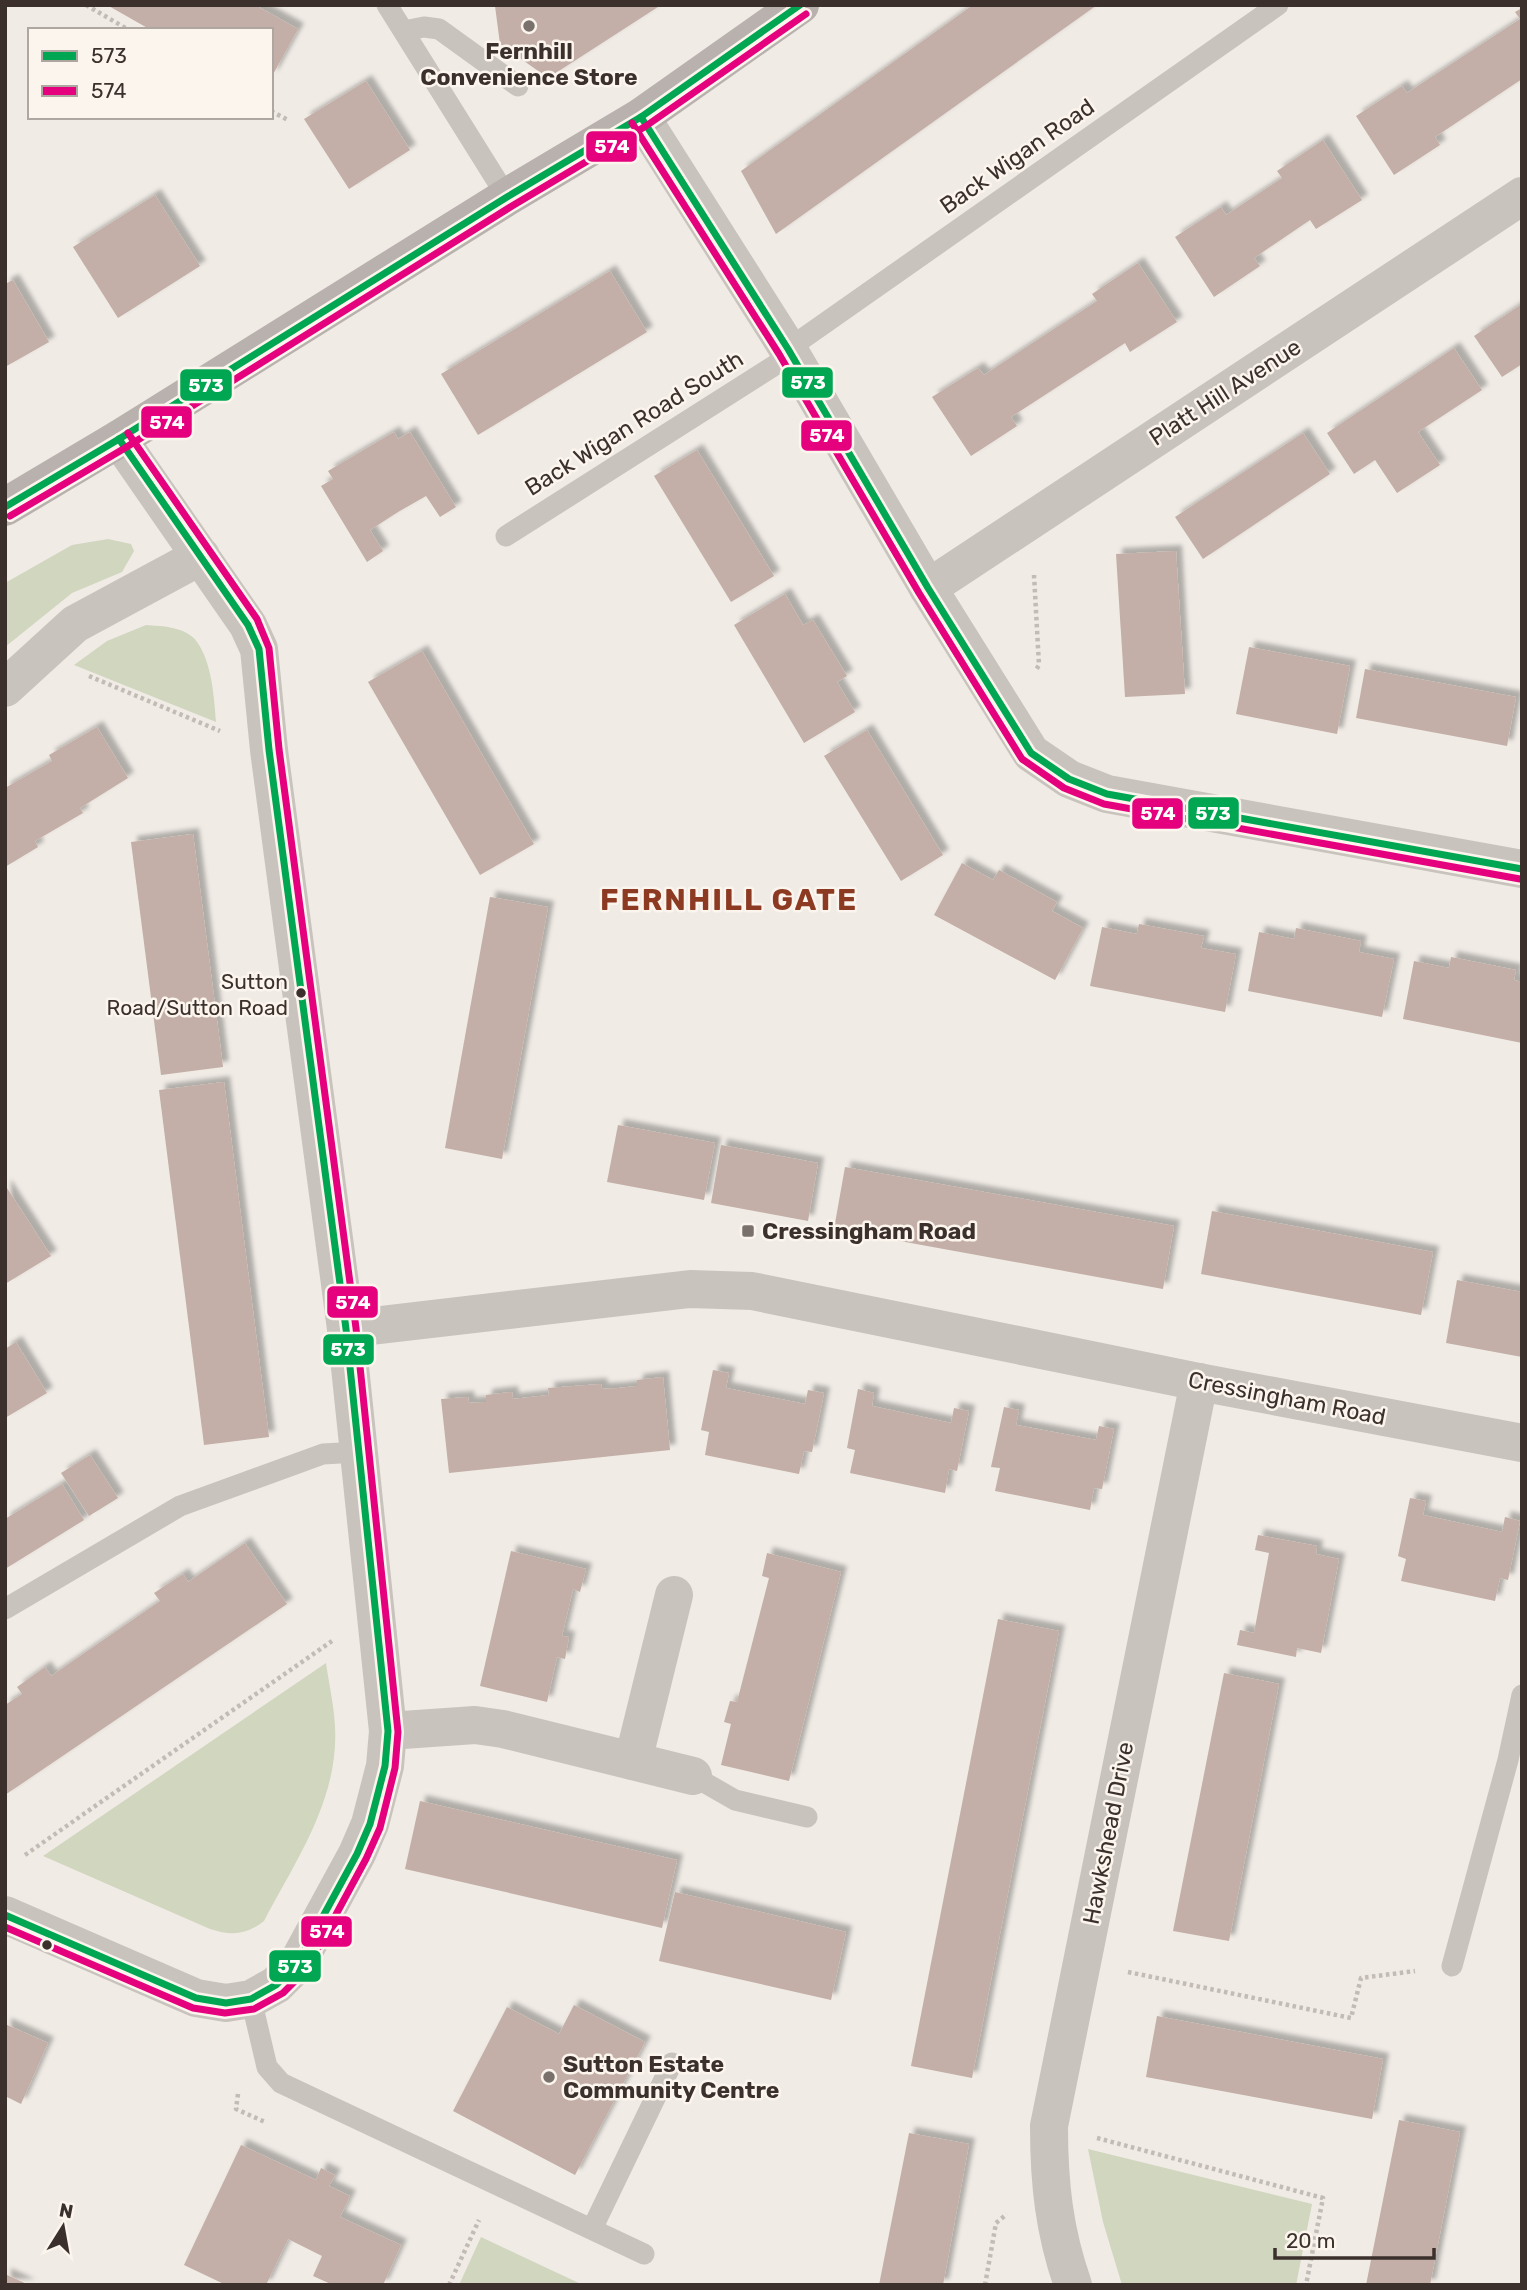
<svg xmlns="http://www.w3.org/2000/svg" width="1527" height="2290" font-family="Rubik,sans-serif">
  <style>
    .green { fill: #d1d6bf }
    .building { fill: #c3afa7; filter: url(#shadow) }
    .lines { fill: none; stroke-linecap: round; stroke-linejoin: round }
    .path { stroke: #c2bbb6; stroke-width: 4.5; stroke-dasharray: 3.5 3.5; stroke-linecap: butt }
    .lane { stroke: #c9c3be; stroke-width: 21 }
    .street { stroke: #c9c3be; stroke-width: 38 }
    .primary { stroke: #b8b1ad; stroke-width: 38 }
    .bus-1-casing { stroke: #fbf5ee; stroke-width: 12 }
    .bus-2-casing { stroke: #fbf5ee; stroke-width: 12 }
    .bus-1 { stroke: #00a651; stroke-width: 7 }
    .bus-2 { stroke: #e5007d; stroke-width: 7 }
    .poi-dot { fill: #7a716c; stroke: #fbf5ee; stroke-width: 2.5 }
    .bus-dot { fill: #3b302b; stroke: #fbf5ee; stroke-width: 2.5 }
    .labels { text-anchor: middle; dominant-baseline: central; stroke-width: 5; stroke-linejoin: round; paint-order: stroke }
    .bus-label { font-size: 21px; fill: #3b302b; stroke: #fbf5ee; text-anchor: end }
    .poi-label { font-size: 23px; font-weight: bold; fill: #3b302b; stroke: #fbf5ee; text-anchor: start }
    .street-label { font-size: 23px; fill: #3b302b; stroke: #fbf5ee }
    .district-label { font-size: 30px; font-weight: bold; letter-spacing: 2px; fill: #8c3b22; stroke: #fbf5ee }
    .line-badge { stroke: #fbf5ee; stroke-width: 2.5 }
    .badge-label { font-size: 19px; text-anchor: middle; font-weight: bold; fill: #fff }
  </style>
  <defs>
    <filter id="shadow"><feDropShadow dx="6" dy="-6" stdDeviation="2" flood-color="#0004"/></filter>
  </defs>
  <rect width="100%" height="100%" fill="#f0ebe5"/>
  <g class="green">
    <path d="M 108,539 L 131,544 L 134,551 L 122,572 L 72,593 L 5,647 L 5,583 L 72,545 Z"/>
    <path d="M 146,625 C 162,626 187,627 197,642 C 212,663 214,697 216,722 L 74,665 L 107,641 Z"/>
    <path d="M 326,1663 C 329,1684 334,1705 335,1727 C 339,1799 296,1860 264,1921 C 246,1935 232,1936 210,1929 L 43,1856 Z"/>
    <path d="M 1088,2149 L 1312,2204 L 1296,2285 L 1122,2285 L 1103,2222 Z"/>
    <path d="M 481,2237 L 583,2285 L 459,2285 Z"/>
  </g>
  <g class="building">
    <path d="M 107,5 L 255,5 L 298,29 L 271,78 L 271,30 L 151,30 Z"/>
    <path d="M 533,5 L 534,7 L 537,5 L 661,5 L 548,78 L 500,44 L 495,6 Z"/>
    <path d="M 973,5 L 1097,5 L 776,234 L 741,171 Z"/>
    <path d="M 1522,8 L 1522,79 L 1435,137 L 1440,145 L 1394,175 L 1356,116 L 1402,86 L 1407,93 L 1520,19 L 1515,12 Z"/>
    <path d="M 366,81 L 410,150 L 349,189 L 304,119 Z"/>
    <path d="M 1323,140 L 1362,200 L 1316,229 L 1310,220 L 1254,258 L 1260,266 L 1214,297 L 1175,237 L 1221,207 L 1226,215 L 1282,178 L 1277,171 Z"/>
    <path d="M 155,195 L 200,266 L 118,318 L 73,247 Z"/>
    <path d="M 1138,263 L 1177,322 L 1130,352 L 1125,343 L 1011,417 L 1017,426 L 971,456 L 932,397 L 978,368 L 984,375 L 1040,338 L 1097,301 L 1092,294 Z"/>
    <path d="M 610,271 L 647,332 L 478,435 L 441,374 Z"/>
    <path d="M 13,280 L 49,342 L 5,367 L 5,284 Z"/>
    <path d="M 1522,304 L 1522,364 L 1502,377 L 1474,336 Z"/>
    <path d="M 1454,348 L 1482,390 L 1418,432 L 1440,465 L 1397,493 L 1375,460 L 1354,474 L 1327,433 Z"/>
    <path d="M 394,432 L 398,439 L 410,432 L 456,507 L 440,517 L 426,496 L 398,512 L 370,530 L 383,551 L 367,562 L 321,486 L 333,479 L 328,471 Z"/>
    <path d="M 1303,433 L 1330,474 L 1203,559 L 1175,517 Z"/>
    <path d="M 697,450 L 774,576 L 731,602 L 654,476 Z"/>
    <path d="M 1176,551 L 1185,694 L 1125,697 L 1116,554 Z"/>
    <path d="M 785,594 L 803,625 L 813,620 L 847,676 L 837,682 L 855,712 L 804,743 L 734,625 Z"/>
    <path d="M 1249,647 L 1350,666 L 1337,734 L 1236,714 Z"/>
    <path d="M 422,651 L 534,844 L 480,875 L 368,682 Z"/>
    <path d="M 1365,669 L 1516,697 L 1507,746 L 1356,718 Z"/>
    <path d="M 97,727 L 128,778 L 80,808 L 83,813 L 35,841 L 38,847 L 5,867 L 5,788 L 52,761 L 49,755 Z"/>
    <path d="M 867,730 L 943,855 L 901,881 L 824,756 Z"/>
    <path d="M 193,834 L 223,1067 L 161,1075 L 131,842 Z"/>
    <path d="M 962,863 L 993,880 L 999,870 L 1057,902 L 1052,911 L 1083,928 L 1055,980 L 934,915 Z"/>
    <path d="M 490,897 L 548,907 L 502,1159 L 445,1148 Z"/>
    <path d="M 1139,924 L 1204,936 L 1201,948 L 1236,954 L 1225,1012 L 1090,986 L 1102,927 L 1137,934 Z"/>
    <path d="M 1296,928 L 1361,941 L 1359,952 L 1394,959 L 1382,1017 L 1248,991 L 1259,932 L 1294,939 Z"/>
    <path d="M 1451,957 L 1516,970 L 1514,980 L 1522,982 L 1522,1043 L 1403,1019 L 1414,961 L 1449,968 Z"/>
    <path d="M 224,1082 L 269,1437 L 204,1445 L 159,1090 Z"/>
    <path d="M 618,1125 L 715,1143 L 704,1200 L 607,1182 Z"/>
    <path d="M 721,1145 L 818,1163 L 808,1221 L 711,1203 Z"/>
    <path d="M 845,1167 L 1174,1226 L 1163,1289 L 834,1229 Z"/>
    <path d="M 5,1185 L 51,1256 L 5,1284 Z"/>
    <path d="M 1212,1211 L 1433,1252 L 1421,1315 L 1201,1274 Z"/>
    <path d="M 1457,1280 L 1522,1292 L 1522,1357 L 1446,1343 Z"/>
    <path d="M 16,1342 L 47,1393 L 5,1418 L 5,1349 Z"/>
    <path d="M 713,1370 L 729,1373 L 726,1388 L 805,1404 L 808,1390 L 824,1393 L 812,1452 L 804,1451 L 799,1474 L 705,1455 L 709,1432 L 701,1430 Z"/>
    <path d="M 663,1377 L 670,1450 L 449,1473 L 441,1399 L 468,1397 L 469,1403 L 486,1402 L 486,1395 L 512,1392 L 513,1399 L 549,1395 L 548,1388 L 601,1384 L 602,1389 L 619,1388 L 637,1386 L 637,1380 Z"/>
    <path d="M 858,1389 L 874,1393 L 872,1406 L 951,1423 L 954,1408 L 969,1411 L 957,1471 L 949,1469 L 945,1493 L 850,1473 L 855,1450 L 847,1448 Z"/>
    <path d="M 1004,1407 L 1019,1410 L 1016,1425 L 1096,1440 L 1099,1426 L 1114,1429 L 1102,1489 L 1094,1488 L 1090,1510 L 995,1491 L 1000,1468 L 991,1467 Z"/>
    <path d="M 90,1455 L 118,1498 L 89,1516 L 61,1473 Z"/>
    <path d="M 62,1484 L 84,1520 L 5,1569 L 5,1519 Z"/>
    <path d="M 1410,1498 L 1426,1501 L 1423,1515 L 1502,1532 L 1505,1517 L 1520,1521 L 1508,1580 L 1500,1578 L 1495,1601 L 1401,1581 L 1406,1559 L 1398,1556 Z"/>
    <path d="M 1258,1535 L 1317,1546 L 1316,1554 L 1339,1559 L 1321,1653 L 1297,1648 L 1296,1657 L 1237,1645 L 1240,1630 L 1254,1633 L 1269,1553 L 1255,1550 Z"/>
    <path d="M 245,1543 L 287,1604 L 5,1795 L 5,1705 L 22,1694 L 17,1687 L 45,1667 L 51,1676 L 160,1601 L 154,1593 L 183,1574 L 188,1582 Z"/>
    <path d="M 511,1551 L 586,1569 L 580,1592 L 573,1589 L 562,1636 L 569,1637 L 565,1659 L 557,1657 L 547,1702 L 480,1686 Z"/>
    <path d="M 767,1553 L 841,1572 L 789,1781 L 721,1765 L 731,1724 L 724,1722 L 730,1701 L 737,1702 L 769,1578 L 762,1576 Z"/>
    <path d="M 998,1619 L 1059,1631 L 972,2078 L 911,2066 Z"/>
    <path d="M 1224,1673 L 1279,1684 L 1229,1941 L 1173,1931 Z"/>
    <path d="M 420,1801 L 677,1860 L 662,1928 L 405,1869 Z"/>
    <path d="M 675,1892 L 846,1932 L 831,2000 L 659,1961 Z"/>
    <path d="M 574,2005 L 645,2042 L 575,2175 L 453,2111 L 507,2007 L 559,2034 Z"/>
    <path d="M 1157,2016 L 1383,2059 L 1372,2119 L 1146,2077 Z"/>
    <path d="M 5,2024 L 48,2043 L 21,2104 L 5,2096 Z"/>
    <path d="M 1399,2120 L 1460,2132 L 1438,2244 L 1430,2285 L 1366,2285 Z"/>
    <path d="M 909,2133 L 969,2144 L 943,2285 L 879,2285 Z"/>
    <path d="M 241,2145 L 316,2180 L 321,2168 L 335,2175 L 329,2186 L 350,2196 L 340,2217 L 401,2245 L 383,2285 L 333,2285 L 313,2276 L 322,2256 L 288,2239 L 266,2285 L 226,2285 L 184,2265 Z"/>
    <path d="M 5,2274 L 29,2285 L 5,2285 Z"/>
  </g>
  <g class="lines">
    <g class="path">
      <path d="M 86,5 L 129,30"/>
      <path d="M 271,111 L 288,120"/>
      <path d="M 1034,575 L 1039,665 L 1036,670"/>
      <path d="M 89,676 L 220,731"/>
      <path d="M 25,1855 L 332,1641"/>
      <path d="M 1128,1972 L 1351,2018 L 1361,1978 L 1415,1971"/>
      <path d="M 238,2094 L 236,2109 L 265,2122"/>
      <path d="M 1097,2138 L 1323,2198 L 1306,2285"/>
      <path d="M 449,2285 L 479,2220"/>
      <path d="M 985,2285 L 996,2223 L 1007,2214"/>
    </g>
    <g class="lane">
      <path d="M 387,5 L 507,197"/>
      <path d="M 404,31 L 424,27 L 439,29 L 518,86"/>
      <path d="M 788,349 L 1278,5"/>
      <path d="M 506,536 L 791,355"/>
      <path d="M 5,1609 L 180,1506 L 323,1454 L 359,1452"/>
      <path d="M 693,1776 L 735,1800 L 807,1817"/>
      <path d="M 1452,1966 L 1508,1760 L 1522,1695"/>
      <path d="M 251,1999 L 267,2067 L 281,2083 L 644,2254"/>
      <path d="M 592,2229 L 672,2063"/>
    </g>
    <g class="street">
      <path d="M 641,117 L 788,349 L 928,588 L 1031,753 L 1069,779 L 1107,794 L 1522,869"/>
      <path d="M 928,588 L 1522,196"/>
      <path d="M 5,688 L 75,624 L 201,556"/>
      <path d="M 346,1329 L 690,1289 L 752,1291 L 1199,1382 L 1522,1443"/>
      <path d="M 388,1731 L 475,1725 L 503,1729 L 693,1776"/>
      <path d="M 633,1761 L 674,1595"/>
      <path d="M 5,1915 L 196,1998 L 226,2003 L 251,1999 L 276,1985 L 297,1964 L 357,1854 L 370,1824 L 385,1766 L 388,1731 L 346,1329 L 269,750 L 259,649 L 248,625 L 119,439"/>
      <path d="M 1073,2285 C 1054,2231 1049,2183 1049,2126 L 1199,1382"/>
    </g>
    <path class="primary" d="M 5,507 L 119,439 L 507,197 L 641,117 L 800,5"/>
    <defs>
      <g id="bus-1">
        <path d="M 641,117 L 788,349 L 928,588 L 1031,753 L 1069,779 L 1107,794 L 1522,869"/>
        <path d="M 5,507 L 119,439 L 507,197 L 641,117 L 800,5"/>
        <path d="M 5,1915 L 196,1998 L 226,2003 L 251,1999 L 276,1985 L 297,1964 L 357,1854 L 370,1824 L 385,1766 L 388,1731 L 346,1329 L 269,750 L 259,649 L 248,625 L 119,439"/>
      </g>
      <g id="bus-2">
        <path d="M 632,123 L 779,354 L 919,593 L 1022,759 L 1064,788 L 1104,804 L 1520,879"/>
        <path d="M 10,516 L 125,448 L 512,206 L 646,126 L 806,14"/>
        <path d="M 5,1927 L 193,2008 L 225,2013 L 254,2009 L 283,1993 L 306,1970 L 366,1859 L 380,1828 L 395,1768 L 398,1732 L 356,1328 L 279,749 L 269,648 L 257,619 L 128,433"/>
      </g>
    </defs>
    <use href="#bus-1" class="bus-1-casing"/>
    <use href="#bus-2" class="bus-2-casing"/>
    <use href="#bus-1" class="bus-1"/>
    <use href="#bus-2" class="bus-2"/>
  </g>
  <g class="poi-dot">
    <circle cx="529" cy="26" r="7"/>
    <rect x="741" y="1224" width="14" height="14" rx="3.5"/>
    <circle cx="549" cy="2077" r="7"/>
  </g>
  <g class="bus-dot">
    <circle cx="301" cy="993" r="6"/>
    <circle cx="47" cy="1945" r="6"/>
  </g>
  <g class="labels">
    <g class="bus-label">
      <text x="288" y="981">Sutton<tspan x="288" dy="26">Road/Sutton Road</tspan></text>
    </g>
    <g class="poi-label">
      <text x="529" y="51" text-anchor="middle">Fernhill<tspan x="529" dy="26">Convenience Store</tspan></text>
      <text x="762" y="1231">Cressingham Road</text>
      <text x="563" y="2064">Sutton Estate<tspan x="563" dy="26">Community Centre</tspan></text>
    </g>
    <g class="street-label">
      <text transform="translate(1017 156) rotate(-35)">Back Wigan Road</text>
      <text transform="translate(1225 392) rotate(-33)">Platt Hill Avenue</text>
      <text transform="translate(634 423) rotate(-32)">Back Wigan Road South</text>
      <text transform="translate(1287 1398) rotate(11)">Cressingham Road</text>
      <text transform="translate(1108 1833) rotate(-79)">Hawkshead Drive</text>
    </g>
    <g class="district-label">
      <text x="729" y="900">FERNHILL GATE</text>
    </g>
  </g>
  <g class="line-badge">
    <rect x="585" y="130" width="53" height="33" rx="7" fill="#e5007d"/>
    <rect x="781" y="366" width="53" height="33" rx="7" fill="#00a651"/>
    <rect x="179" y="368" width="54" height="34" rx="7" fill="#00a651"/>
    <rect x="140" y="405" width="53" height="34" rx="7" fill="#e5007d"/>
    <rect x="800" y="419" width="53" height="33" rx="7" fill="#e5007d"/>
    <rect x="1187" y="796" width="53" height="34" rx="7" fill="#00a651"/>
    <rect x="1131" y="797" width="53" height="33" rx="7" fill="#e5007d"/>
    <rect x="326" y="1285" width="53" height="34" rx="7" fill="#e5007d"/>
    <rect x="322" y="1333" width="53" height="33" rx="7" fill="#00a651"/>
    <rect x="300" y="1915" width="53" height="33" rx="7" fill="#e5007d"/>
    <rect x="268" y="1949" width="54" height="34" rx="7" fill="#00a651"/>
  </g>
  <g class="badge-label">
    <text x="612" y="153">574</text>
    <text x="808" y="389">573</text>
    <text x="206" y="392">573</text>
    <text x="167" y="429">574</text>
    <text x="827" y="442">574</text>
    <text x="1213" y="820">573</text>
    <text x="1158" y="820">574</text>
    <text x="353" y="1309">574</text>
    <text x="348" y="1356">573</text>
    <text x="327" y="1938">574</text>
    <text x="295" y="1973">573</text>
  </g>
  <rect width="1527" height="2290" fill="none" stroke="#3b302b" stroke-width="14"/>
  <rect x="28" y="28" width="245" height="91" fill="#fbf5ee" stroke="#aea6a0" stroke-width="2"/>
  <rect x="42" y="51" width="35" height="10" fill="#00a651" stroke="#aea6a0" stroke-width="2"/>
  <text x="91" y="63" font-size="21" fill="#3b302b">573</text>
  <rect x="42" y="86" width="35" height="10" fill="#e5007d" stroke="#aea6a0" stroke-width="2"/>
  <text x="91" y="98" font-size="21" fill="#3b302b">574</text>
  <g transform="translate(63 2227) rotate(11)" stroke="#fbf5ee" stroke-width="5" paint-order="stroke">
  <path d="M0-5L12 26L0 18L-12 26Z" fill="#3b302b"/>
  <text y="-10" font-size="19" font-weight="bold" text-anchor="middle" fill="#3b302b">N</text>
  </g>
  <path d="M1275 2248v10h159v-10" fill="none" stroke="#3b302b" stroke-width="3.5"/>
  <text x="1286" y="2248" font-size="21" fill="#3b302b" stroke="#fbf5ee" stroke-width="5" paint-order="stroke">20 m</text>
</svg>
